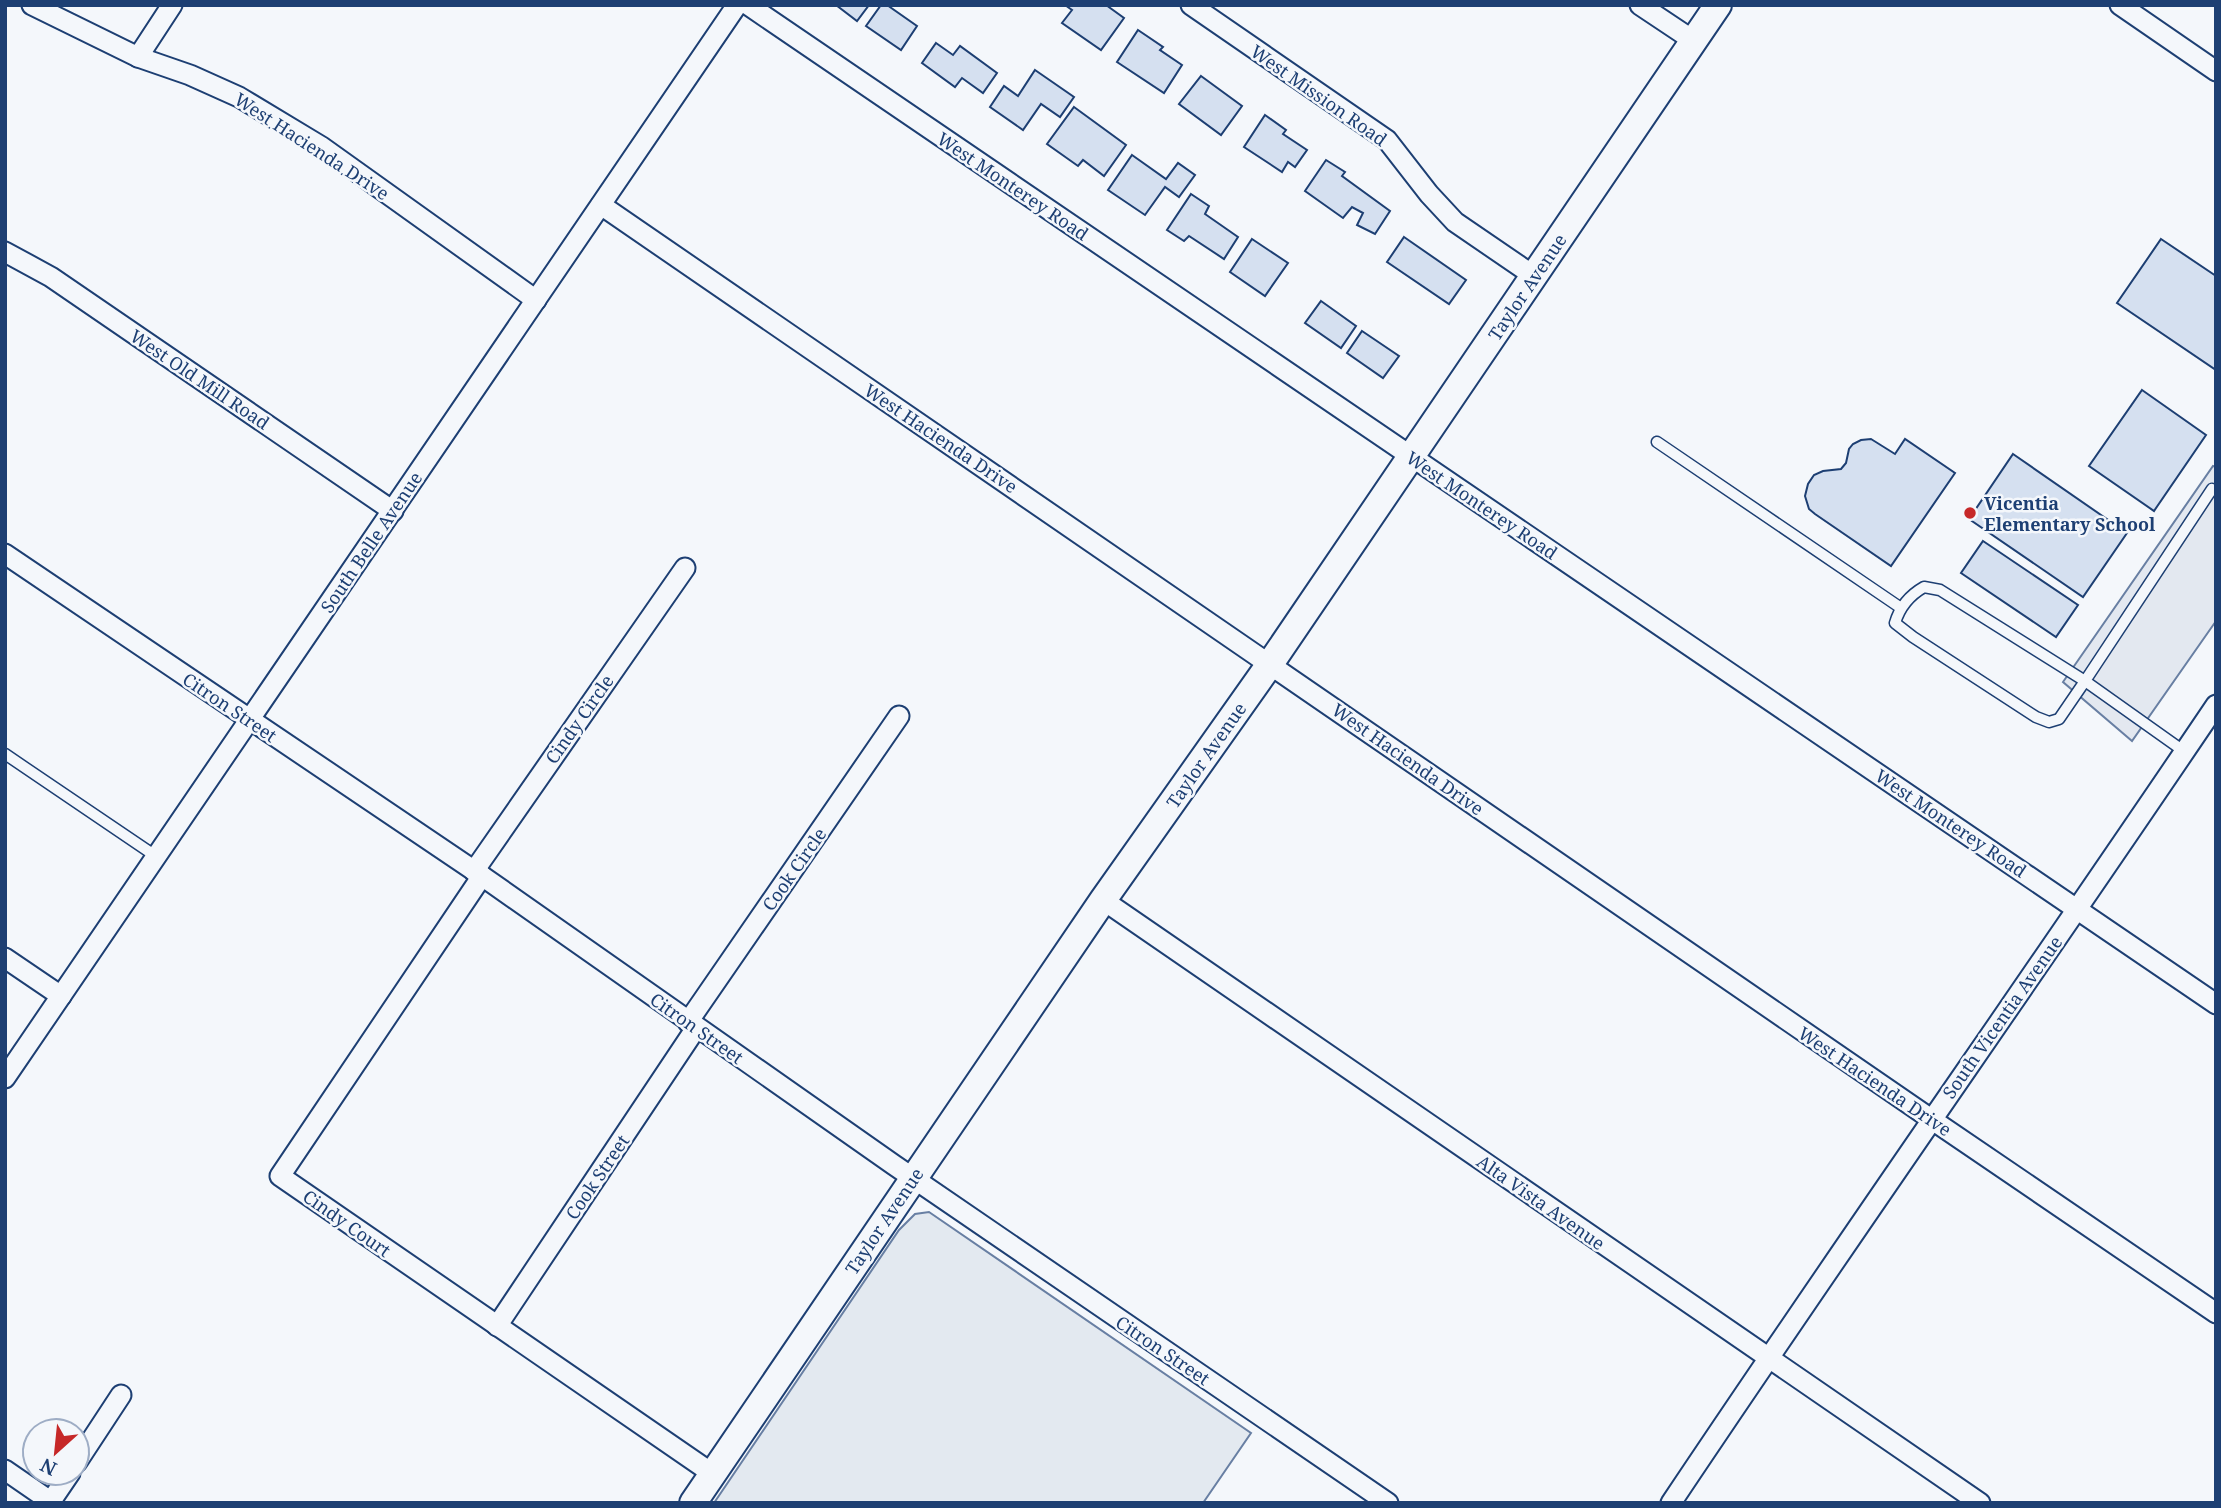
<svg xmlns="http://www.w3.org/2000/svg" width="2221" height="1508" font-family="'Noto Serif',serif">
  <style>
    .green { fill: #e3e9f0; stroke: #687fa3; stroke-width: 2 }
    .parking { fill: #e3e8f0; stroke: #687fa3; stroke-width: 2 }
    .building { fill: #d5e0f0; stroke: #1d3f73; stroke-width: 2 }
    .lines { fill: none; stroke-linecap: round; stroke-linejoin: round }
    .lane-casing { stroke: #1d3f73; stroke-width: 13 }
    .street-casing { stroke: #1d3f73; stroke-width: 23 }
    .secondary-casing { stroke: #1d3f73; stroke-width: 30 }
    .lane { stroke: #f4f7fb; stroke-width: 10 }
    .street { stroke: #f4f7fb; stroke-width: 19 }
    .secondary { stroke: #f4f7fb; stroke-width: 26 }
    .poi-dot { fill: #c62828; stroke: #f4f7fb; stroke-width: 2.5 }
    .labels { text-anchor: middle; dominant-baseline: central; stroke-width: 5; stroke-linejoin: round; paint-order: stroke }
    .street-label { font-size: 18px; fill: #1d3f73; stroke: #f4f7fb }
    .poi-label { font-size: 18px; font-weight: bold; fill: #1d3f73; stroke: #f4f7fb; text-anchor: start }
  </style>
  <rect width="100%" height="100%" fill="#f4f7fb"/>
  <path class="green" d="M 929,1212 L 1251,1433 L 1203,1503 L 714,1503 L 899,1230 L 915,1214 Z"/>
  <path class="parking" d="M 2213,466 L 2216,467 L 2216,621 L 2132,741 L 2063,682 Z"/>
  <g class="building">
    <path d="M 836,5 L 869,5 L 857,21 Z"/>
    <path d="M 881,5 L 887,5 L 917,26 L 901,50 L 866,26 Z"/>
    <path d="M 1065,5 L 1106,5 L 1124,18 L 1101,50 L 1062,23 L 1072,10 Z"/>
    <path d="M 1138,30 L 1163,47 L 1160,50 L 1182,65 L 1164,93 L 1117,62 Z"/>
    <path d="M 936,43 L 953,55 L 960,46 L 997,73 L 983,93 L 962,78 L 955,87 L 922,63 Z"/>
    <path d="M 1035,70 L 1074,97 L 1060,117 L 1041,104 L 1023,130 L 990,107 L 1004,86 L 1018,96 Z"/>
    <path d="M 1201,76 L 1242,106 L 1221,135 L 1179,104 Z"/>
    <path d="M 1074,107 L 1126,145 L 1104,176 L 1083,160 L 1078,166 L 1047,144 Z"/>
    <path d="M 1265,115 L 1286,130 L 1283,134 L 1307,150 L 1295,167 L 1288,162 L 1282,172 L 1244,147 Z"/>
    <path d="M 1132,155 L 1166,179 L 1178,163 L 1195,175 L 1179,197 L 1165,187 L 1145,215 L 1108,190 Z"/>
    <path d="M 1326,160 L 1345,172 L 1342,176 L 1390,211 L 1375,234 L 1357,225 L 1363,213 L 1352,207 L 1343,218 L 1305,191 Z"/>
    <path d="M 1191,194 L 1209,206 L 1205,214 L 1238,237 L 1224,259 L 1189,236 L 1184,241 L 1167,230 Z"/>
    <path d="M 1404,237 L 1466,280 L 1449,304 L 1387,262 Z"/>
    <path d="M 1252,239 L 1288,263 L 1265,296 L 1230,272 Z"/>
    <path d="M 2161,239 L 2216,276 L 2216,370 L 2117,303 Z"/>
    <path d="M 1321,301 L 1356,326 L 1341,348 L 1305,323 Z"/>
    <path d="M 1362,331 L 1399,356 L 1383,378 L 1347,353 Z"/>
    <path d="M 2142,390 L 2206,435 L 2154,511 L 2089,466 Z"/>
    <path d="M 1871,439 L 1895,454 L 1905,439 L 1955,473 L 1891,566 L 1815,514 L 1809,509 L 1805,496 L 1808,484 L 1814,475 L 1823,471 L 1841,469 L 1846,463 L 1849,449 L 1853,444 L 1861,440 Z"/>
    <path d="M 2013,454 L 2127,533 L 2083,597 L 1969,519 Z"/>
    <path d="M 1983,541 L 2078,605 L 2056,637 L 1961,573 Z"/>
  </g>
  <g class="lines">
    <defs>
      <g id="lane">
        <path d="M 1657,442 L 1901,608"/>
        <path d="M 1924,587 L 1940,590 L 2085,681 L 2059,719 L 2049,722 L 2036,717 L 1913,637 L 1895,623 C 1900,606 1910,595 1924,587 Z"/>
        <path d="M 2185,752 L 2085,681 L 2212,489 L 2216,491"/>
        <path d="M 5,754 L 157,857"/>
      </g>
      <g id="street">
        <path d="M 32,5 L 138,57 L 190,75 L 239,97 L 322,147 L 536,300"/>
        <path d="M 748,5 L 2216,1004"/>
        <path d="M 1191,5 L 1387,140 L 1429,194 L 1455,222 L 1534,276"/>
        <path d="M 1640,5 L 1694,41"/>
        <path d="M 2120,5 L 2216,71"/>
        <path d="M 138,57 L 172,5"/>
        <path d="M 601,205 L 1931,1119 L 2216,1313"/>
        <path d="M 5,252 L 51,277 L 393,511"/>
        <path d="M 5,554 L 482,876 L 894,1165 L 1388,1503"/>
        <path d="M 474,871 L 685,568"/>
        <path d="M 482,876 L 280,1176 L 713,1474"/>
        <path d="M 1103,900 L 1980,1503"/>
        <path d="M 5,958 L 61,996"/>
        <path d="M 688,1022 L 899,716"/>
        <path d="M 5,1078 L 737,5"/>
        <path d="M 497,1326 L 696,1028"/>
        <path d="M 77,1462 L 121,1395"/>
        <path d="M 5,1470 L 53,1503"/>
        <path d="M 51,1501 L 70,1473"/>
        <path d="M 1671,1503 C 1850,1235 2036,972 2216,705"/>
      </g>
      <path id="secondary" d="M 693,1503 L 1103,900 L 1270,664 L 1718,5"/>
    </defs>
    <use href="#lane" class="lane-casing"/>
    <use href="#street" class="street-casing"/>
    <use href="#secondary" class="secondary-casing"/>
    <use href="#lane" class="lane"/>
    <use href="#street" class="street"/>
    <use href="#secondary" class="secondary"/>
  </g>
  <circle class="poi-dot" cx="1970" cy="513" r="7"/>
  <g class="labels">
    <g class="street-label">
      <text transform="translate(1319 95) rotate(35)">West Mission Road</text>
      <text transform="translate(312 146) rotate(33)">West Hacienda Drive</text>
      <text transform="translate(1013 186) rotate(34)">West Monterey Road</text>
      <text transform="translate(1527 287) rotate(-56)">Taylor Avenue</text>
      <text transform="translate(200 379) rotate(34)">West Old Mill Road</text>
      <text transform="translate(941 438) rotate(34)">West Hacienda Drive</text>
      <text transform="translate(1482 505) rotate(34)">West Monterey Road</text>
      <text transform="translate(371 542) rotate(-56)">South Belle Avenue</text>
      <text transform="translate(230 707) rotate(34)">Citron Street</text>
      <text transform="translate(579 719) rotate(-55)">Cindy Circle</text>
      <text transform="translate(1206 755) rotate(-55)">Taylor Avenue</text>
      <text transform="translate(1408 759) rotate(35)">West Hacienda Drive</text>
      <text transform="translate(1951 823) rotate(34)">West Monterey Road</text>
      <text transform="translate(794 869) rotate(-55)">Cook Circle</text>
      <text transform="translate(2002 1017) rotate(-55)">South Vicentia Avenue</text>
      <text transform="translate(697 1028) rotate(35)">Citron Street</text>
      <text transform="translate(1875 1081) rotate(34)">West Hacienda Drive</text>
      <text transform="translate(597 1177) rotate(-56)">Cook Street</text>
      <text transform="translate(1541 1202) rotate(35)">Alta Vista Avenue</text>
      <text transform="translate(884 1221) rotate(-56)">Taylor Avenue</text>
      <text transform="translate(347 1223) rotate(35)">Cindy Court</text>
      <text transform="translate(1163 1350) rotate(34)">Citron Street</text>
    </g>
    <g class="poi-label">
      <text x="1984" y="503">Vicentia<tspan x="1984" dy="21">Elementary School</tspan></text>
    </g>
  </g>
  <rect width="2221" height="1508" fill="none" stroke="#1d3f73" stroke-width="14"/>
  <g transform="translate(56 1452) rotate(207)"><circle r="33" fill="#f4f7fb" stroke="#9eadc5" stroke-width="2"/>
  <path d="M0-5L12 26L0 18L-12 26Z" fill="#c62828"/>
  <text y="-10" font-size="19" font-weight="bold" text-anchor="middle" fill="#1d3f73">N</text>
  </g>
</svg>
